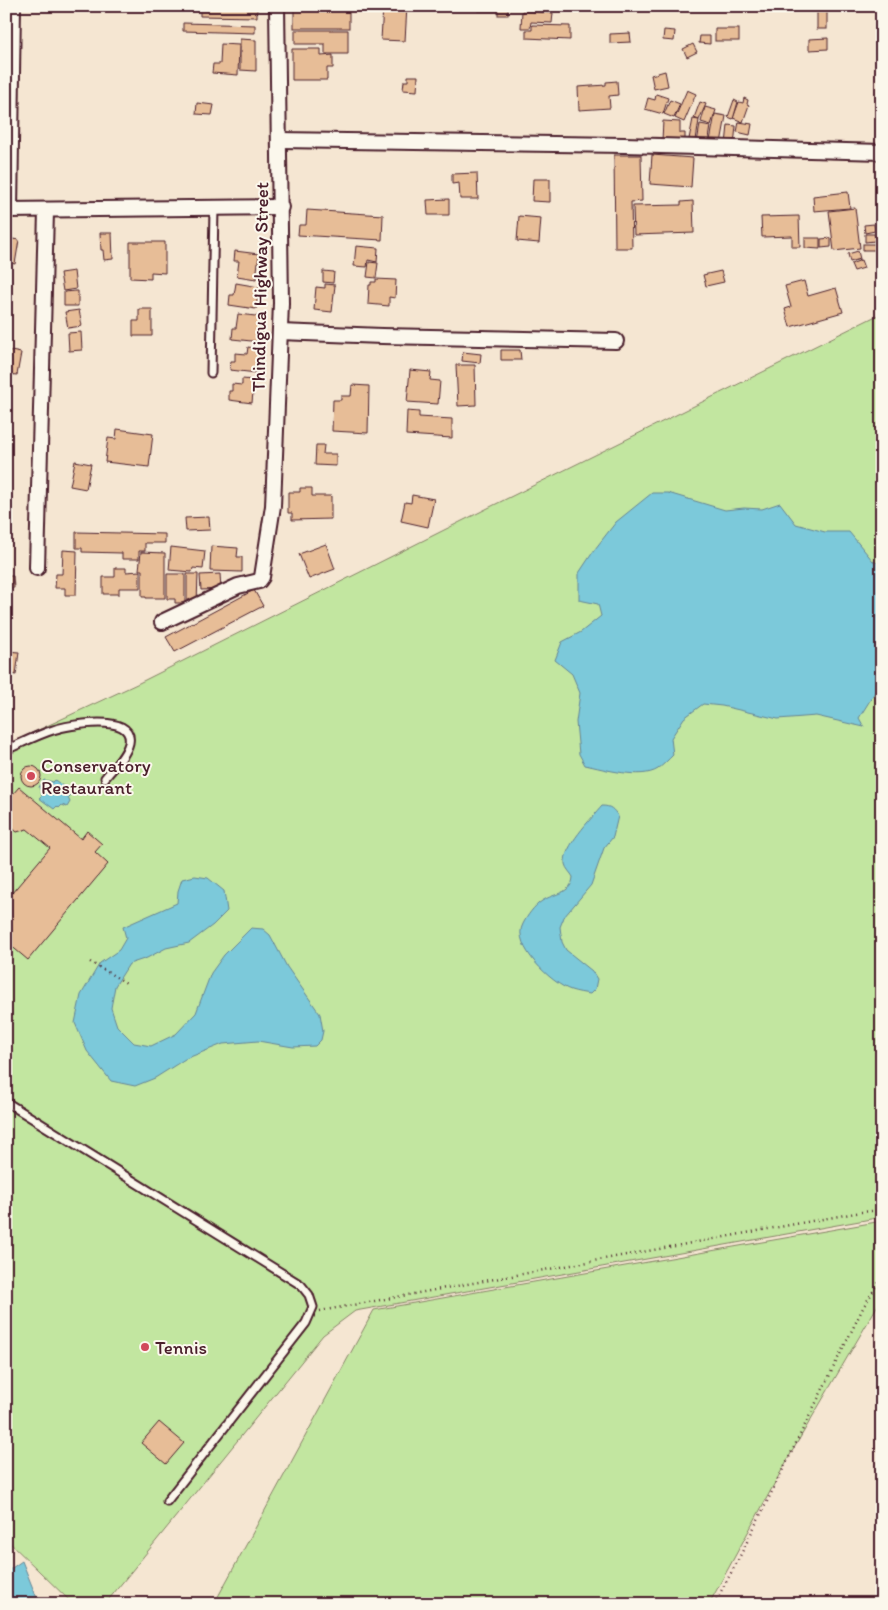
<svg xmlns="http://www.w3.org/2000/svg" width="888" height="1610" font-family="Itim,sans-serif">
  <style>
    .green { fill: #c2e6a0; stroke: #868266 }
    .water { fill: #7bc9da; stroke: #678594 }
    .building { fill: #e7bd97; stroke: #4a1f2b }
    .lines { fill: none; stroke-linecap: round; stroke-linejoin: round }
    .lane-casing { stroke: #4a1f2b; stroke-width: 11 }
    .street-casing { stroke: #4a1f2b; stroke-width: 18 }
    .path { stroke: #4a1f2b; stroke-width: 2.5; stroke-dasharray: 1 4; stroke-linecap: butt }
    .lane { stroke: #fbf7ec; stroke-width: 7 }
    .street { stroke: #fbf7ec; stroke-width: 14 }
    .poi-dot { fill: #d1495b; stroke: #fbf7ec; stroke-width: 2 }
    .labels { text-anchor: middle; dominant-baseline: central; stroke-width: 4; stroke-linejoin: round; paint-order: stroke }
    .street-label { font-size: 19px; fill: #4a1f2b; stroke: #fbf7ec }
    .poi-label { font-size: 19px; fill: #4a1f2b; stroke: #fbf7ec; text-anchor: start }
  </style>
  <rect width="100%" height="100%" fill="#f5e6d2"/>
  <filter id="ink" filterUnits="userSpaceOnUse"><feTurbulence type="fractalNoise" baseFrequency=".02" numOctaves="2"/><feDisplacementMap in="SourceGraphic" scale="10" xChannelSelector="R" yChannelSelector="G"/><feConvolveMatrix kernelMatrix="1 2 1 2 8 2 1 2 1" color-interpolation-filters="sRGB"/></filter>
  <g filter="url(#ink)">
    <g class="green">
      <path d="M 882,313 L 882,1217 L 355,1311 L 323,1335 L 105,1604 L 73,1604 L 6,1539 L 6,745 L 139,683 L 494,505 Z"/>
      <path d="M 882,1221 L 882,1298 L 790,1455 L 709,1604 L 214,1604 L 374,1310 Z"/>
    </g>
    <g class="water">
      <path d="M 652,493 L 668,493 L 725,510 L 744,508 L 762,509 L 780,503 L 796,524 L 825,532 L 849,532 L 873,561 L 882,565 L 882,691 L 877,689 L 859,718 L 864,727 L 816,716 L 778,719 L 722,706 L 703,704 L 684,718 L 671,738 L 673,755 C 668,760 663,765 658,769 C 641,780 604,769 585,765 L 579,754 L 576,722 L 580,693 L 572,674 L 555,660 L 562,642 L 581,632 L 601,616 L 598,604 L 579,600 L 579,573 L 595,549 L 616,522 Z"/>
      <path d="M 44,780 L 53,782 L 55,780 L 69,791 L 67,793 L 70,796 L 68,798 L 70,802 L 67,807 L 62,805 L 59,808 L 57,806 L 54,809 L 39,798 L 42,795 L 39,787 Z"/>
      <path d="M 602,806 C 611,806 613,809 618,816 L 613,837 L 604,848 L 591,885 L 564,917 L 560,927 L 562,942 L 566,950 L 592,971 L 597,979 L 595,989 L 590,994 C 584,993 577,992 571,990 C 552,984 511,945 523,924 C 527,916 534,906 542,901 C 554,893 572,894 573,877 C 571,873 566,869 565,864 C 563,847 591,819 602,806 Z"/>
      <path d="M 195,876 L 208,878 L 224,891 L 227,911 L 213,925 L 189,943 L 166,948 L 147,958 L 129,964 L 115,986 L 111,1008 L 117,1026 L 134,1043 L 151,1046 L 176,1034 L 196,1013 L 211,973 L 224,955 L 251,928 L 263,929 L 270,935 L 287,967 L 320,1014 L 323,1031 L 321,1040 L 315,1046 L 293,1047 L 258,1041 L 223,1044 L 185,1059 L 155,1078 L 135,1086 L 111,1081 L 87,1051 L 75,1023 L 81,995 L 100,963 L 119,950 L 126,938 L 123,927 L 177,903 L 178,891 L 182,879 Z"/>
      <path d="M 22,1561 L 36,1596 L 46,1604 L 6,1604 L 6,1572 Z"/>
    </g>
    <g class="building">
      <path d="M 200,6 L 257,6 L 257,17 L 200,16 Z"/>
      <rect x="294" y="6" width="55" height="22"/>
      <path d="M 383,6 L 407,6 L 405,41 L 381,40 Z"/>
      <rect x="478" y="6" width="19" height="5"/>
      <rect x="498" y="6" width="10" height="9"/>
      <rect x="817" y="6" width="10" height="23"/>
      <path d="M 522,11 L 553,13 L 552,23 L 531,22 L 530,28 L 521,28 Z"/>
      <path d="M 183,23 L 255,25 L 255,33 L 183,31 Z"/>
      <path d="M 532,25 L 570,26 L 570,40 L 526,38 L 526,30 L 532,30 Z"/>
      <rect x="715" y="29" width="24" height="12"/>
      <path d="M 295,30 L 348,30 L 348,54 L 325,54 L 325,44 L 295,44 Z"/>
      <path d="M 664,30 L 675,31 L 674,41 L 663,40 Z"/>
      <path d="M 630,33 L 631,42 L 610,43 L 610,34 Z"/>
      <path d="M 700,36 L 710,36 L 710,44 L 699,43 Z"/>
      <path d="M 828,38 L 828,49 L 809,50 L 809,39 Z"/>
      <path d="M 240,39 L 256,40 L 256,71 L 240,70 Z"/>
      <path d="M 221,44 L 239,45 L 238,75 L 212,73 L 213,64 L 220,64 Z"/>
      <path d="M 693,44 L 697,52 L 687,57 L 683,49 Z"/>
      <path d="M 292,49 L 321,49 L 321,56 L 333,55 L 333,68 L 327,68 L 327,80 L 292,80 Z"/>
      <path d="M 665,71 L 668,86 L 654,89 L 651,75 Z"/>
      <path d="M 408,76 L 418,76 L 417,91 L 403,90 L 404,81 L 408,81 Z"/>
      <path d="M 617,81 L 618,95 L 609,96 L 610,108 L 579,110 L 578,87 L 606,85 L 606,82 Z"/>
      <path d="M 687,90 L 696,94 L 684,122 L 675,118 Z"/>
      <path d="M 656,94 L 668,98 L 663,114 L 645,109 L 648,98 L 655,100 Z"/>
      <path d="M 744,98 L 748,100 L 747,104 L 749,105 L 743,122 L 733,118 L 739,102 L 743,103 Z"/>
      <path d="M 670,100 L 680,104 L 674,118 L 664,114 Z"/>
      <path d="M 734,100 L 738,102 L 733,119 L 728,117 Z"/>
      <path d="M 700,102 L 706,104 L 699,120 L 694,118 Z"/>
      <path d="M 197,103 L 214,105 L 212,115 L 196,114 Z"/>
      <path d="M 705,107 L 716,110 L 711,125 L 701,122 Z"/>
      <path d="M 715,114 L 726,116 L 721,143 L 710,141 Z"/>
      <path d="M 693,119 L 699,120 L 696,140 L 689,139 Z"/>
      <path d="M 663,121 L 680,122 L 680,133 L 685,133 L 685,141 L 662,140 Z"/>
      <path d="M 739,122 L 752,124 L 750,135 L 737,132 Z"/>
      <path d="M 700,124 L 711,126 L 708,145 L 697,143 Z"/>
      <path d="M 728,125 L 736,126 L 734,145 L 726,145 Z"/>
      <path d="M 614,155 L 641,155 L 642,201 L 631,202 L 632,248 L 615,248 Z"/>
      <path d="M 652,155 L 693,158 L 691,187 L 650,184 Z"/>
      <path d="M 477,173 L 478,199 L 460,199 L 459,183 L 452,184 L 452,174 Z"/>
      <path d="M 533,179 L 550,179 L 550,202 L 532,201 Z"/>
      <path d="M 848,192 L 850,208 L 814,211 L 813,196 Z"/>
      <path d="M 449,199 L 449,215 L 428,215 L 427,200 Z"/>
      <path d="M 693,201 L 694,233 L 634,235 L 633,206 L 681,205 L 681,202 Z"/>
      <path d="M 855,208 L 860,248 L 834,251 L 829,211 Z"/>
      <path d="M 307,210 L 383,215 L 382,240 L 298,235 L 299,225 L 306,225 Z"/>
      <path d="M 519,216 L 541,218 L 539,243 L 517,241 Z"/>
      <path d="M 799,216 L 800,247 L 792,247 L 792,236 L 762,237 L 761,217 Z"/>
      <path d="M 874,224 L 875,231 L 865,233 L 864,225 Z"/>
      <path d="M 100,233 L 112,233 L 113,259 L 104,260 L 103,250 L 101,250 Z"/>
      <path d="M 865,234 L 875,234 L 875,241 L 865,242 Z"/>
      <path d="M 6,238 L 19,240 L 15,264 L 6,262 Z"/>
      <path d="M 805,238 L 820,238 L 820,249 L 805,248 Z"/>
      <path d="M 831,238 L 831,247 L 821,248 L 821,239 Z"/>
      <path d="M 130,242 L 165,242 L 165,273 L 151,272 L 151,279 L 130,278 Z"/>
      <rect x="863" y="244" width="13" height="6"/>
      <path d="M 356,246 L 378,248 L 377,262 L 368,260 L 367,267 L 354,266 Z"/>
      <path d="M 235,251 L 259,254 L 256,279 L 237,276 L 239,261 L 234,261 Z"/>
      <path d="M 858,251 L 860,259 L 850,262 L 848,254 Z"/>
      <path d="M 861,260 L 864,268 L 854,271 L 851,264 Z"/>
      <path d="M 369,262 L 378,263 L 376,278 L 367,277 Z"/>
      <path d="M 74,271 L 76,289 L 63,291 L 60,273 Z"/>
      <path d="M 323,271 L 334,272 L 333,283 L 323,282 Z"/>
      <path d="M 721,271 L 724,282 L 706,286 L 703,275 Z"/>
      <path d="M 376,279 L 396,280 L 395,298 L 389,297 L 389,306 L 368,304 L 369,285 L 371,285 L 371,282 L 376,282 Z"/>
      <path d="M 804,281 L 808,296 L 836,288 L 843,312 L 790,327 L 785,309 L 791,307 L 785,286 Z"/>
      <path d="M 236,283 L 259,287 L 256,309 L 229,305 L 230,295 L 234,295 Z"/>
      <path d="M 325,284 L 335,285 L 332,312 L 314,310 L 316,287 L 325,288 Z"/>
      <path d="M 76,291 L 78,291 L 78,306 L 64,306 L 64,292 Z"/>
      <path d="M 139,309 L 152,309 L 152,336 L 133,336 L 133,321 L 139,321 Z"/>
      <path d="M 79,310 L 82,326 L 68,328 L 65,312 Z"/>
      <path d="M 238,314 L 264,317 L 261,342 L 232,339 L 233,328 L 236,328 Z"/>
      <path d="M 81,332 L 82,350 L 69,351 L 68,333 Z"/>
      <path d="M 248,347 L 259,349 L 257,373 L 230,370 L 231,361 L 235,361 L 235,353 L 247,354 Z"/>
      <path d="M 6,350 L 21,353 L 17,375 L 6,374 Z"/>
      <path d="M 501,350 L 520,350 L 521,360 L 501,360 Z"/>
      <path d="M 463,352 L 481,354 L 480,363 L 462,361 Z"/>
      <path d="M 456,365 L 475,365 L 476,405 L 458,406 Z"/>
      <path d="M 410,370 L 431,372 L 430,380 L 440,381 L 438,404 L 407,402 Z"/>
      <path d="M 242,379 L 254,380 L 252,403 L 229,400 L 229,391 L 232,391 L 232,384 L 242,385 Z"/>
      <path d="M 352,385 L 369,386 L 368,433 L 332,431 L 333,400 L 341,400 L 341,396 L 351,396 Z"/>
      <path d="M 407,411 L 419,412 L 419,417 L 452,419 L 452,438 L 406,435 Z"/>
      <path d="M 117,429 L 153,434 L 149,467 L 105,462 L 108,438 L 116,439 Z"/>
      <path d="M 316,445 L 324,445 L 323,454 L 336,454 L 336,466 L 315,465 Z"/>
      <path d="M 75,461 L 91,464 L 86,489 L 70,486 Z"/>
      <path d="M 300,488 L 312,488 L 312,496 L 331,496 L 331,519 L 292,520 L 292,513 L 288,513 L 288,492 L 300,492 Z"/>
      <path d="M 412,495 L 434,499 L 428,527 L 401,521 L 405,502 L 411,503 Z"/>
      <path d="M 209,517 L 210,530 L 186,531 L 185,518 Z"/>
      <path d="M 76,532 L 165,534 L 165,543 L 145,543 L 145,551 L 139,551 L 139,559 L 122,559 L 122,553 L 82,552 L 82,548 L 76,548 Z"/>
      <path d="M 326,544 L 335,569 L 309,579 L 299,554 Z"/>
      <path d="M 211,546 L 238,548 L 237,557 L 242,557 L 242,572 L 210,571 Z"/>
      <path d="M 171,547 L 205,551 L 203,569 L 193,568 L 192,572 L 169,570 Z"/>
      <path d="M 63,550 L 77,551 L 76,595 L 65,595 L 65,588 L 55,588 L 56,574 L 62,574 Z"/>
      <path d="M 141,552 L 165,553 L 165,598 L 146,598 L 146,597 L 142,597 L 142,570 L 139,570 Z"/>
      <path d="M 115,568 L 126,568 L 126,572 L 140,571 L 140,588 L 119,588 L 119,594 L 103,594 L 103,577 L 115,577 Z"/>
      <path d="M 167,574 L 185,574 L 185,603 L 175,603 L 175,599 L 167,599 Z"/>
      <path d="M 187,574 L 198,574 L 197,603 L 187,603 Z"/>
      <path d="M 220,574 L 221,589 L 201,590 L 200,575 Z"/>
      <path d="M 6,576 L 13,576 L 14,588 L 6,588 Z"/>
      <path d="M 254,590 L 263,606 L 175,652 L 166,637 Z"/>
      <path d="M 6,651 L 19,652 L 16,675 L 10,674 L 9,686 L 6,685 Z"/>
      <circle cx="31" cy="776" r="10"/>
      <path d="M 19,787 L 81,839 L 87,831 L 102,844 L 95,852 L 108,864 L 28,960 L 9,944 L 6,947 L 6,900 L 50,848 L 27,829 L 17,832 L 6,823 L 6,802 Z"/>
      <path d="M 159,1422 L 184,1443 L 166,1464 L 141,1443 Z"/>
    </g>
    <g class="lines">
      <defs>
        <g id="lane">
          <path d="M 211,373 L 214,208"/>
          <path d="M 6,750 C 22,743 37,735 53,730 C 68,725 135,712 129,743 C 126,756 113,768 105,778"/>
          <path d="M 6,1102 L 301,1285 L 309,1295 L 313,1307 L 306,1323 L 167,1501"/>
        </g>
        <g id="street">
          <path d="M 279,140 L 624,145 L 882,152"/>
          <path d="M 6,210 L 281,207"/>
          <path d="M 10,210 L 13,6"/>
          <path d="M 280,332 L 382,336 L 616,341"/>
          <path d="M 37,568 L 46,211"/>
          <path d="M 162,622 L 238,586 L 259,581 L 262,577 L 273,506 L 281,303 L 277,6"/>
        </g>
      </defs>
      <use href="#lane" class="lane-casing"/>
      <use href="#street" class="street-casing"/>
      <g class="path">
        <path d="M 90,962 L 128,984"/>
        <path d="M 320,1311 L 861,1212 L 882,1210"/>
        <path d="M 714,1604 L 736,1564 L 864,1306 L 882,1277"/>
      </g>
      <use href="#lane" class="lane"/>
      <use href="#street" class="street"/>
    </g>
  </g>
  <g class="poi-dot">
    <circle cx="31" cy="776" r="5"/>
    <circle cx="145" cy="1347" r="5"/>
  </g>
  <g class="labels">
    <g class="street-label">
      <text transform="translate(260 287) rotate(-89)">Thindigua Highway Street</text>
    </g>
    <g class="poi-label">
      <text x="41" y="765">Conservatory<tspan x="41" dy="22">Restaurant</tspan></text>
      <text x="155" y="1347">Tennis</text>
    </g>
  </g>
  <rect width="888" height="1610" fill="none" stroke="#fbf7ec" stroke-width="25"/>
  <rect x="12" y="12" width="863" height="1585" fill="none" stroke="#4a1f2b" stroke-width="2" filter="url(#ink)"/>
</svg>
